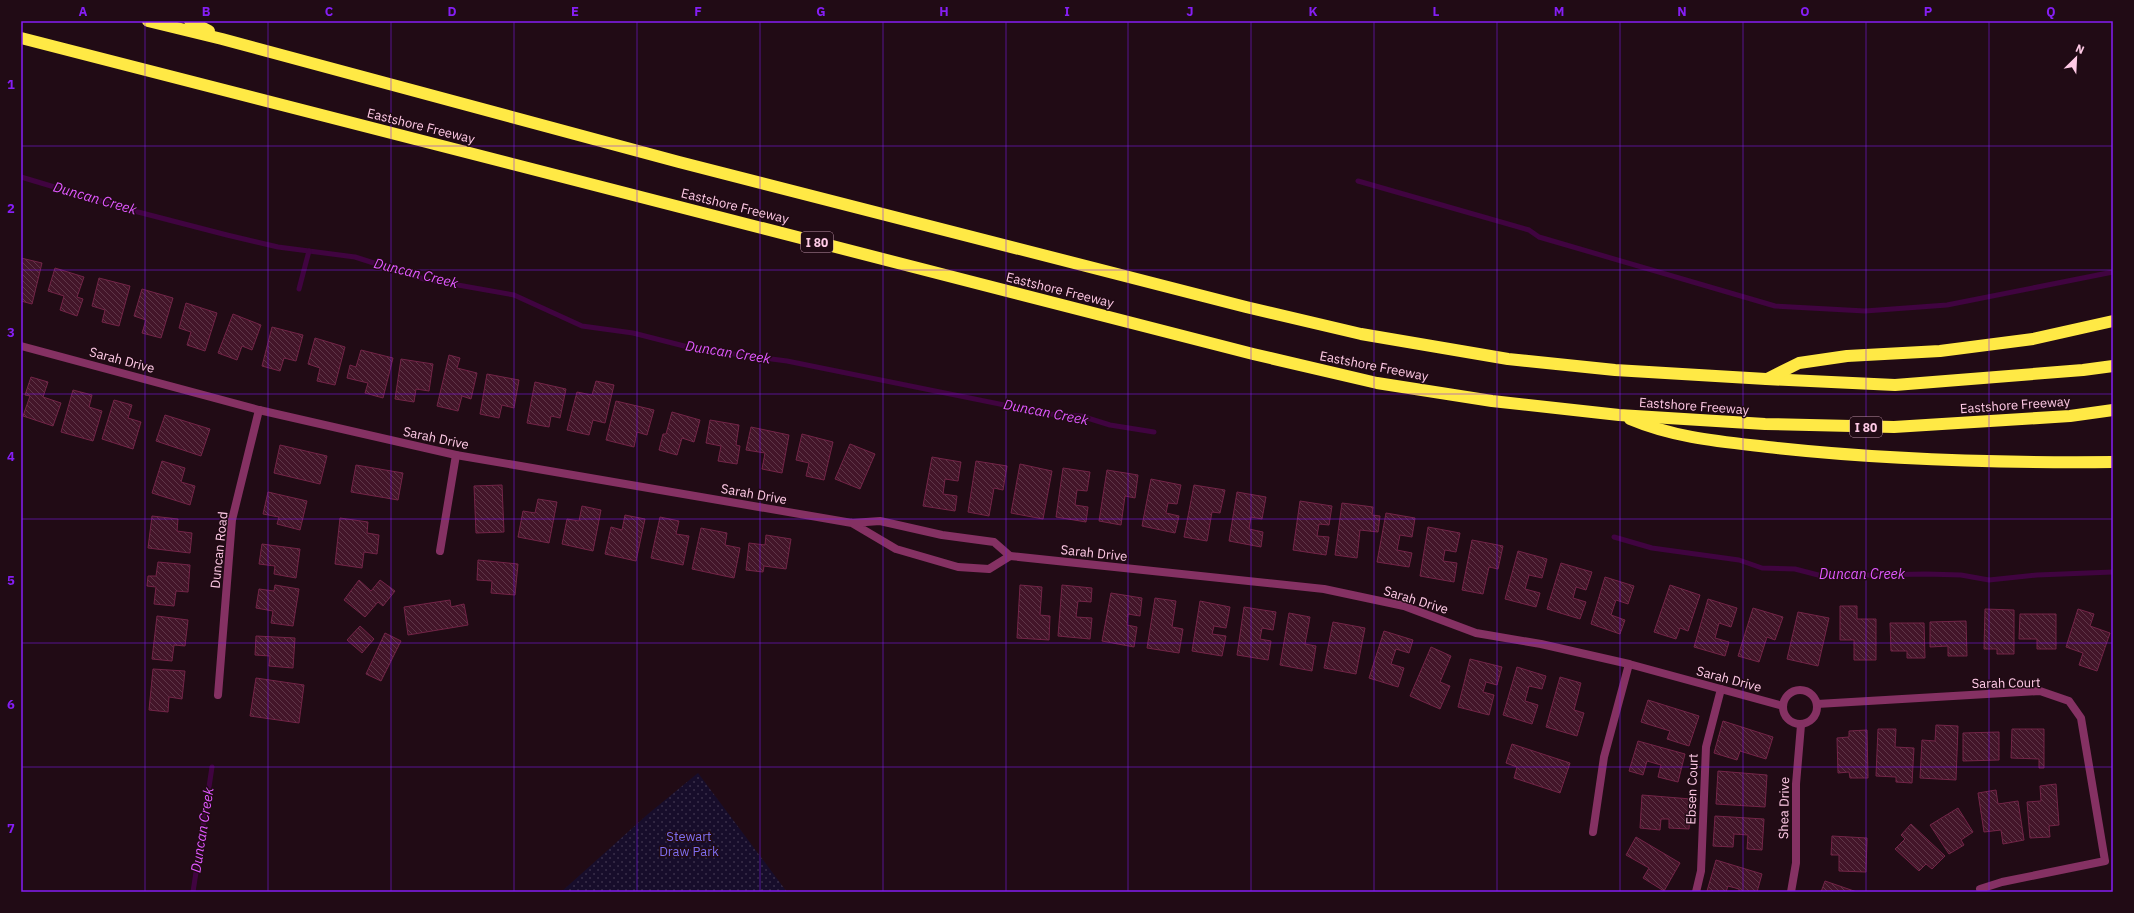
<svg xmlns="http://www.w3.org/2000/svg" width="2134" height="913" font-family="'IBM Plex Sans',sans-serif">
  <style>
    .park { fill: url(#park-dots) }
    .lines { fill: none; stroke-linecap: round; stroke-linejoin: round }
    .stream { stroke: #400440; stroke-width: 5 }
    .building { fill: url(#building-back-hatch); stroke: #722447 }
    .street { stroke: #853163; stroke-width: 8 }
    .highway { stroke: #ffe945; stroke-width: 12 }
    .grid { fill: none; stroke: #851ef3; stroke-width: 1; stroke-opacity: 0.55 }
    .labels { text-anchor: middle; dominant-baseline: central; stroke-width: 3; stroke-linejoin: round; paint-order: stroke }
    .shield { fill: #210b15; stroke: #bc91a7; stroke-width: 1 }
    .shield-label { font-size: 12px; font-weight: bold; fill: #ffcae6 }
    .street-label { font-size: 13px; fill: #ffcae6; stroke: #210b15 }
    .park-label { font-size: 13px; fill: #7d6eef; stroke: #210b15 }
    .water-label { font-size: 14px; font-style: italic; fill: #e158ff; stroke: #210b15 }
    .neatline { fill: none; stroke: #851ef3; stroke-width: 1.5 }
    .grid-label { font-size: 13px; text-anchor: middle; font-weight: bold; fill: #851ef3 }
  </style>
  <defs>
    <pattern id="park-dots" width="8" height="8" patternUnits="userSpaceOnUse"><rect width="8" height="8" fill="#170d2b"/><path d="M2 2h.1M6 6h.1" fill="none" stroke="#3a2f4a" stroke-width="1.8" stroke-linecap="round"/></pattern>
    <pattern id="building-back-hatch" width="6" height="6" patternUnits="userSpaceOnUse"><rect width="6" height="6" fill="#431529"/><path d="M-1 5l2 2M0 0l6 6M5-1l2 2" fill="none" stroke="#5f3648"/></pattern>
  </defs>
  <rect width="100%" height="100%" fill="#210b15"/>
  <path class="park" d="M 698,773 L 787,892 L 561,892 L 648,814 Z"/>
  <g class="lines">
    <g class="stream">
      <path d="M 21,177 L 138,212 L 227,235 L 278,247 L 355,257 L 424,279 L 514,295 L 582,326 L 633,333 L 696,349 L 787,361 L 1049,414 L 1081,416 L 1110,425 L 1154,432"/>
      <path d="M 1358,181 L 1529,230 L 1539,237 L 1775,306 L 1865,311 L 1947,305 L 2113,272"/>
      <path d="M 299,289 L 309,251"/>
      <path d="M 1614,537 L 1652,548 L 1739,560 L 1762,568 L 1795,569 L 1822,576 L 1926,574 L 1961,575 L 1989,580 L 2037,575 L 2113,572"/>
      <path d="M 193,892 L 212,767"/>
    </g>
  </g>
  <g class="building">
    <path d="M 21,258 L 42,263 L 32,304 L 21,301 Z"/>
    <path d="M 55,268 L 84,277 L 77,297 L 83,299 L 77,316 L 60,310 L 64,296 L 48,291 Z"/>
    <path d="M 99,278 L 130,286 L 119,326 L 102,322 L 105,310 L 92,306 Z"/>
    <path d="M 142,289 L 173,298 L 161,338 L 142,333 L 146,320 L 134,316 Z"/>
    <path d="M 186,303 L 217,313 L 205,351 L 187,345 L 191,332 L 179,328 Z"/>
    <path d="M 233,314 L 261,325 L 252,350 L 242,346 L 237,360 L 218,353 Z"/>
    <path d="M 272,327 L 303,335 L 296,361 L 284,358 L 280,371 L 262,366 Z"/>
    <path d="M 315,338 L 345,347 L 335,385 L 317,381 L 320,368 L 308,364 Z"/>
    <path d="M 361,350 L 393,358 L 383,398 L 365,393 L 368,383 L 347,378 L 350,365 L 356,367 Z"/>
    <path d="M 449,355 L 460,358 L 457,368 L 477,373 L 471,399 L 462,396 L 458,411 L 437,406 Z"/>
    <path d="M 401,359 L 433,364 L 429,391 L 416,389 L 414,402 L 395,399 Z"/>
    <path d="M 487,374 L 519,380 L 514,408 L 502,405 L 499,418 L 480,414 Z"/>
    <path d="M 31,377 L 48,382 L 43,397 L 61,403 L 53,426 L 23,416 L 30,396 L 25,395 Z"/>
    <path d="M 596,381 L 614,385 L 605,423 L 593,420 L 589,435 L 567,430 L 577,392 L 592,395 Z"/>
    <path d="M 535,382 L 566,389 L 560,418 L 551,416 L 549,427 L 527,423 Z"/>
    <path d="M 73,390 L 92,395 L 89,407 L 102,411 L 93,441 L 61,432 Z"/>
    <path d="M 114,400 L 132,405 L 128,418 L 141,422 L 133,449 L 102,439 Z"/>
    <path d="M 616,401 L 654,410 L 647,435 L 637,432 L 634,447 L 606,440 Z"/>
    <path d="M 672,412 L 700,420 L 694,442 L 682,438 L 677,455 L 659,450 L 663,434 L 666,434 Z"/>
    <path d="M 165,415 L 210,429 L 201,456 L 156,441 Z"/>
    <path d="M 710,420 L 739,425 L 736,445 L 740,446 L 737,464 L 718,461 L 721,446 L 706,443 Z"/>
    <path d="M 751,427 L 789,435 L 782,473 L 762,469 L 765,453 L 746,450 Z"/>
    <path d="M 802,434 L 833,442 L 824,480 L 806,476 L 809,463 L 796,460 Z"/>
    <path d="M 850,444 L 875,454 L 860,489 L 835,479 Z"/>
    <path d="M 280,445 L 327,456 L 320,484 L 274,473 Z"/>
    <path d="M 932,457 L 961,462 L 958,481 L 945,479 L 943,494 L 957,496 L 955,511 L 923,506 Z"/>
    <path d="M 162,461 L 185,468 L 181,482 L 195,486 L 190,505 L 152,493 Z"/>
    <path d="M 976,461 L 1007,466 L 1003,490 L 994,488 L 989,516 L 968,512 Z"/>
    <path d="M 1020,464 L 1052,471 L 1043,519 L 1011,513 Z"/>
    <path d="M 356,465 L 403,473 L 398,500 L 351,492 Z"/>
    <path d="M 1063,468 L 1090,472 L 1087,491 L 1077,490 L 1075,505 L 1088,507 L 1086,522 L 1056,517 Z"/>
    <path d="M 1107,470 L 1138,475 L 1135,498 L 1125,496 L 1121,525 L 1099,521 Z"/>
    <path d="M 1151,479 L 1181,485 L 1177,504 L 1168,503 L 1166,513 L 1179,516 L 1175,533 L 1142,526 Z"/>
    <path d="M 502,485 L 504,532 L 476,533 L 474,486 Z"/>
    <path d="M 1194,485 L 1225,490 L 1220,513 L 1212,512 L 1207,541 L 1184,537 Z"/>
    <path d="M 268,492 L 307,501 L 300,530 L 277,524 L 279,517 L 263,514 Z"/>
    <path d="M 1237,492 L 1266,497 L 1262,519 L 1251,517 L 1249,529 L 1263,532 L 1261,547 L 1229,541 Z"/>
    <path d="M 538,499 L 557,502 L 549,543 L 518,537 L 523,511 L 535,513 Z"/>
    <path d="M 1300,501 L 1332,506 L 1329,525 L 1319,524 L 1317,536 L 1329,537 L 1326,555 L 1293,550 Z"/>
    <path d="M 1342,503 L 1373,507 L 1372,515 L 1380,516 L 1378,532 L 1360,530 L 1357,558 L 1335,555 Z"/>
    <path d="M 582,506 L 601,510 L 593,551 L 562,544 L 567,519 L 579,521 Z"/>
    <path d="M 1386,513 L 1415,518 L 1412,537 L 1400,535 L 1397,550 L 1412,553 L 1409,567 L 1377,562 Z"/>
    <path d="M 625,515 L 645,519 L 636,561 L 605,554 L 611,527 L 622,530 Z"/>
    <path d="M 152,516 L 178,519 L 177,531 L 192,533 L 190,553 L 148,548 Z"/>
    <path d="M 660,517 L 679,521 L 676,534 L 689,536 L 683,565 L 651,558 Z"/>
    <path d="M 340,518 L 368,522 L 367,533 L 379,535 L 377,554 L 364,552 L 362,568 L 335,564 Z"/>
    <path d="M 1428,527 L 1460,533 L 1456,552 L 1445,550 L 1443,561 L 1457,563 L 1454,582 L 1420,576 Z"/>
    <path d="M 701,528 L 727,533 L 725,545 L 740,548 L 734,578 L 692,569 Z"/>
    <path d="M 766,535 L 791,539 L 786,569 L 764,566 L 763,572 L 746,570 L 749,543 L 765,545 Z"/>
    <path d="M 1472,540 L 1503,546 L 1498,569 L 1489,567 L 1483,594 L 1462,590 Z"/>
    <path d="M 262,544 L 300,549 L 296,578 L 274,574 L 275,566 L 259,564 Z"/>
    <path d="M 1518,551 L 1547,559 L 1542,578 L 1529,575 L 1525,589 L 1540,593 L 1536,607 L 1505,599 Z"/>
    <path d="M 478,560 L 518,564 L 515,595 L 491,593 L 492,581 L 477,580 Z"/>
    <path d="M 158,562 L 190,565 L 188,592 L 176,591 L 174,606 L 154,604 L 156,587 L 147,586 L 148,576 L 156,576 Z"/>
    <path d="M 1561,563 L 1592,572 L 1586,590 L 1576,587 L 1573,598 L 1586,602 L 1580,619 L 1547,609 Z"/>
    <path d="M 1605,577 L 1634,586 L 1628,604 L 1616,600 L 1611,615 L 1625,620 L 1620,634 L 1591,624 Z"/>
    <path d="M 359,580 L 371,591 L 380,580 L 395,591 L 383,606 L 378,602 L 365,617 L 344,600 Z"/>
    <path d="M 275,585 L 299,589 L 293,626 L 271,623 L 273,611 L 256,608 L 259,589 L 274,591 Z"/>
    <path d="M 1020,585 L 1042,587 L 1040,615 L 1050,616 L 1049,640 L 1017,638 Z"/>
    <path d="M 1062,585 L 1092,588 L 1091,602 L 1078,601 L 1076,617 L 1092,618 L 1090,639 L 1058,636 Z"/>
    <path d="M 1670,585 L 1700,595 L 1688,631 L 1680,628 L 1676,639 L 1654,632 Z"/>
    <path d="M 1111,593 L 1142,598 L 1140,616 L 1128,614 L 1127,625 L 1137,627 L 1134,647 L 1102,641 Z"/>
    <path d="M 1155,598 L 1176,601 L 1172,627 L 1183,629 L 1179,653 L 1147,648 Z"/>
    <path d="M 1708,599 L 1737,608 L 1731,627 L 1719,623 L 1715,638 L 1729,642 L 1725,656 L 1694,647 Z"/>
    <path d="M 450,600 L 451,607 L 464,604 L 468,625 L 408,635 L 404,607 Z"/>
    <path d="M 1200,601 L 1230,607 L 1226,628 L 1214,626 L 1212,634 L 1226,636 L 1222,656 L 1192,651 Z"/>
    <path d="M 1840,606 L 1857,606 L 1857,619 L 1876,619 L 1876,660 L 1854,660 L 1854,640 L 1840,640 Z"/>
    <path d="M 1244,607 L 1276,612 L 1273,630 L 1262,628 L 1260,639 L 1271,641 L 1268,660 L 1237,655 Z"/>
    <path d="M 1753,608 L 1783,617 L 1775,640 L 1767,637 L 1759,662 L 1738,656 Z"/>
    <path d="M 1985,609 L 2014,610 L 2014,654 L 1997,654 L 1997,649 L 1984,649 Z"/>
    <path d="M 2078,609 L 2094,614 L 2090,626 L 2110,633 L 2097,671 L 2079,665 L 2083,653 L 2066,647 Z"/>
    <path d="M 1798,612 L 1829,618 L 1818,666 L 1787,659 Z"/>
    <path d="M 1289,613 L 1310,617 L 1305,644 L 1316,646 L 1312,671 L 1280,665 Z"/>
    <path d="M 2020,614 L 2056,614 L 2056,649 L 2037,649 L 2037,639 L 2019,639 Z"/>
    <path d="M 157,616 L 188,620 L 185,646 L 174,645 L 172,661 L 152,659 Z"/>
    <path d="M 1966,621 L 1967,656 L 1948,656 L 1948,646 L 1930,647 L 1930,622 Z"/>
    <path d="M 1333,622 L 1365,628 L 1356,674 L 1324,668 Z"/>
    <path d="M 1890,623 L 1924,623 L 1925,658 L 1907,658 L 1907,651 L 1891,651 Z"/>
    <path d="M 360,626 L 374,639 L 362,653 L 347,640 Z"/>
    <path d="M 1384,631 L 1413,640 L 1409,653 L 1396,649 L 1391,664 L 1404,668 L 1398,687 L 1369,678 Z"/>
    <path d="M 385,633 L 401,641 L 381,681 L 366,674 Z"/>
    <path d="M 256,636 L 295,638 L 293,668 L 269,666 L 270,656 L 255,655 Z"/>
    <path d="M 1431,647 L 1451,656 L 1440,682 L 1450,686 L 1440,709 L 1410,696 Z"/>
    <path d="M 1470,659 L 1502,667 L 1497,685 L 1486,682 L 1483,692 L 1494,695 L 1489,715 L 1458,707 Z"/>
    <path d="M 1517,667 L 1546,676 L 1542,689 L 1529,686 L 1525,701 L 1538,705 L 1532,724 L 1503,715 Z"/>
    <path d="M 153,669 L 185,671 L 182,699 L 169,697 L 168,712 L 149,710 Z"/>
    <path d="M 1560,677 L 1581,683 L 1574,710 L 1584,713 L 1577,736 L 1546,727 Z"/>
    <path d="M 256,678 L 304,685 L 299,723 L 250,716 Z"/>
    <path d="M 1648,700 L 1699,716 L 1689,746 L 1667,739 L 1670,731 L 1641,722 Z"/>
    <path d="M 1723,721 L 1773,737 L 1766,759 L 1740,751 L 1737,760 L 1714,753 Z"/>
    <path d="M 1936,725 L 1958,726 L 1956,780 L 1920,778 L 1922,740 L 1935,741 Z"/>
    <path d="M 1878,729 L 1896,729 L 1895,747 L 1914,748 L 1912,783 L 1896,782 L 1896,777 L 1876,776 Z"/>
    <path d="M 2012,729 L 2044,729 L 2044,768 L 2039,768 L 2039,759 L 2011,758 Z"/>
    <path d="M 1867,730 L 1868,778 L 1850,778 L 1849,772 L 1838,773 L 1837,738 L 1849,737 L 1849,731 Z"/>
    <path d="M 1999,732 L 1999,760 L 1963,761 L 1963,733 Z"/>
    <path d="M 1638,741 L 1685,754 L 1678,782 L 1658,777 L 1661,765 L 1647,761 L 1643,775 L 1629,771 Z"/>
    <path d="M 1512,744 L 1570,763 L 1560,793 L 1514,778 L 1517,767 L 1506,763 Z"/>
    <path d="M 1718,771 L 1767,775 L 1765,807 L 1716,804 Z"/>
    <path d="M 2056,784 L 2059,825 L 2049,826 L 2050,837 L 2030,838 L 2027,802 L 2041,801 L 2040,786 Z"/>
    <path d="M 1996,790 L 1998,804 L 2018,801 L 2024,840 L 2003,844 L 2001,830 L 1984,832 L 1978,793 Z"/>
    <path d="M 1642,795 L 1691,799 L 1689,829 L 1669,828 L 1669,819 L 1661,819 L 1660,830 L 1640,828 Z"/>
    <path d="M 1958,808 L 1973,832 L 1961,840 L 1964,845 L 1949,854 L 1930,825 Z"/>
    <path d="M 1715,816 L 1764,819 L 1762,850 L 1747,849 L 1748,835 L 1734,834 L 1733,847 L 1713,846 Z"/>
    <path d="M 1911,824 L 1945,856 L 1932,869 L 1926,864 L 1919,871 L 1895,849 L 1905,839 L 1901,835 Z"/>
    <path d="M 1832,836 L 1867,838 L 1866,872 L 1839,871 L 1839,855 L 1831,855 Z"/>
    <path d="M 1636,837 L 1680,863 L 1664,891 L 1643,878 L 1649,868 L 1626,855 Z"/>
    <path d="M 1716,860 L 1762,874 L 1757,892 L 1739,892 L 1739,889 L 1728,886 L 1726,892 L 1707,891 Z"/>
    <path d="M 1825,881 L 1857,892 L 1821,892 Z"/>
  </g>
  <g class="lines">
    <g class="street">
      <path d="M 21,346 L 259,410 L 456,455 L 852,523 L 880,521 L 942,535 L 994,542 L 1010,556 L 989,569 L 958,567 L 896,549 L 852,523"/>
      <path d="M 440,551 L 456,455"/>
      <path d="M 1010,556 L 1324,589 L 1404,606 L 1476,633 L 1541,644 L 1629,664 L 1783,706"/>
      <circle cx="1800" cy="707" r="17"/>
      <path d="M 218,695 L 232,520 L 259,410"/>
      <path d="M 1817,704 L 2040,691 L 2069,701 L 2081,718 L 2105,861 L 2002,882 L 1980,889"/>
      <path d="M 1593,832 L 1604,757 L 1629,664"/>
      <path d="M 1696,892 L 1701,871 L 1706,747 L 1721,689"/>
      <path d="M 1791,892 L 1796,863 L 1796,784 L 1801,725"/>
    </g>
    <g class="highway">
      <path d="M 148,21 L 222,39 L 679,162 L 1246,307 L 1361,334 L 1508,359 L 1615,370 L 1766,379 L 1895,385 L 2083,370 L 2113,366"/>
      <path d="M 190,21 L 209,31"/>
      <path d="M 21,38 L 1253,354 L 1377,383 L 1492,401 L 1619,415 L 1765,424 L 1894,427 L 2070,416 L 2113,410"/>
      <path d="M 1767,379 L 1799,363 L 1847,356 L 1940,351 L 2033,339 L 2113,321"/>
      <path d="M 1630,419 C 1677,439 1727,442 1777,448 C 1889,460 2001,463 2113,462"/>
    </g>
  </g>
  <path class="grid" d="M 145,21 L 145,892M 268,21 L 268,892M 391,21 L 391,892M 514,21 L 514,892M 637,21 L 637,892M 760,21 L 760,892M 883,21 L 883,892M 1006,21 L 1006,892M 1128,21 L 1128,892M 1251,21 L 1251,892M 1374,21 L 1374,892M 1497,21 L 1497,892M 1620,21 L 1620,892M 1743,21 L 1743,892M 1866,21 L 1866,892M 1989,21 L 1989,892M 21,146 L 2113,146M 21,270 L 2113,270M 21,394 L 2113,394M 21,519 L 2113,519M 21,643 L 2113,643M 21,767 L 2113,767"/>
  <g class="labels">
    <g class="shield">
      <rect x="801" y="232" width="32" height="20" rx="3"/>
      <rect x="1850" y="417" width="32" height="20" rx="3"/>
    </g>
    <g class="shield-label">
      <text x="817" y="242">I 80</text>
      <text x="1866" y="427">I 80</text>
    </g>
    <g class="street-label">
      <text transform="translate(421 126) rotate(14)">Eastshore Freeway</text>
      <text transform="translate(735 206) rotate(14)">Eastshore Freeway</text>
      <text transform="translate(1060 290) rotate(14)">Eastshore Freeway</text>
      <text transform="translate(122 360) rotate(15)">Sarah Drive</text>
      <text transform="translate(1374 366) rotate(11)">Eastshore Freeway</text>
      <text transform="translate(2015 405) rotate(-4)">Eastshore Freeway</text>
      <text transform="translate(1694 406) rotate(4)">Eastshore Freeway</text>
      <text transform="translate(436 438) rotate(12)">Sarah Drive</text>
      <text transform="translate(754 494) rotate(10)">Sarah Drive</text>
      <text transform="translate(219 550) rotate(-84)">Duncan Road</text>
      <text transform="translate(1094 553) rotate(6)">Sarah Drive</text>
      <text transform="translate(1416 600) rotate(17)">Sarah Drive</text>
      <text transform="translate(1729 679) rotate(15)">Sarah Drive</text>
      <text transform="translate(2006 683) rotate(-1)">Sarah Court</text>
      <text transform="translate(1692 789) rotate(-88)">Ebsen Court</text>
      <text transform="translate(1784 808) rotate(-89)">Shea Drive</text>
    </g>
    <g class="park-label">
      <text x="689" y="836">Stewart<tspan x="689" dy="15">Draw Park</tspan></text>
    </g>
    <g class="water-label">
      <text transform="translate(95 198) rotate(16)">Duncan Creek</text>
      <text transform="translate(416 273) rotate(14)">Duncan Creek</text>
      <text transform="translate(728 352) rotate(9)">Duncan Creek</text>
      <text transform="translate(1046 412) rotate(11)">Duncan Creek</text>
      <text x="1862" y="574">Duncan Creek</text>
      <text transform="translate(202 830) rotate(-81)">Duncan Creek</text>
    </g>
  </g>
  <rect width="2134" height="913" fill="none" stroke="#210b15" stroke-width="44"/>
  <g transform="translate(2076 58) rotate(24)" stroke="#210b15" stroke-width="3" paint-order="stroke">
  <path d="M0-3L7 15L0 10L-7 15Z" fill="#ffcae6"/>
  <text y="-6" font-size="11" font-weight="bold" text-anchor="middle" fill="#ffcae6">N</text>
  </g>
  <rect x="22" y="22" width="2090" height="869" class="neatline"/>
  <g class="grid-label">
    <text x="83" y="16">A</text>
    <text x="206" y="16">B</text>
    <text x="329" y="16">C</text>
    <text x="452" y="16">D</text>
    <text x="575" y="16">E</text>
    <text x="698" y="16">F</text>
    <text x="821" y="16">G</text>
    <text x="944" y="16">H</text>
    <text x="1067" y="16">I</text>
    <text x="1190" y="16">J</text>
    <text x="1313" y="16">K</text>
    <text x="1436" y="16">L</text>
    <text x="1559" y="16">M</text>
    <text x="1682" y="16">N</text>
    <text x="1805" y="16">O</text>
    <text x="1928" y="16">P</text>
    <text x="2051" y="16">Q</text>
    <text x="11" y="89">1</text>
    <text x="11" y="213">2</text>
    <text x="11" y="337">3</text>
    <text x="11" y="461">4</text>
    <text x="11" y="585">5</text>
    <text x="11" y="709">6</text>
    <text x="11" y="833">7</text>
  </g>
</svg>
